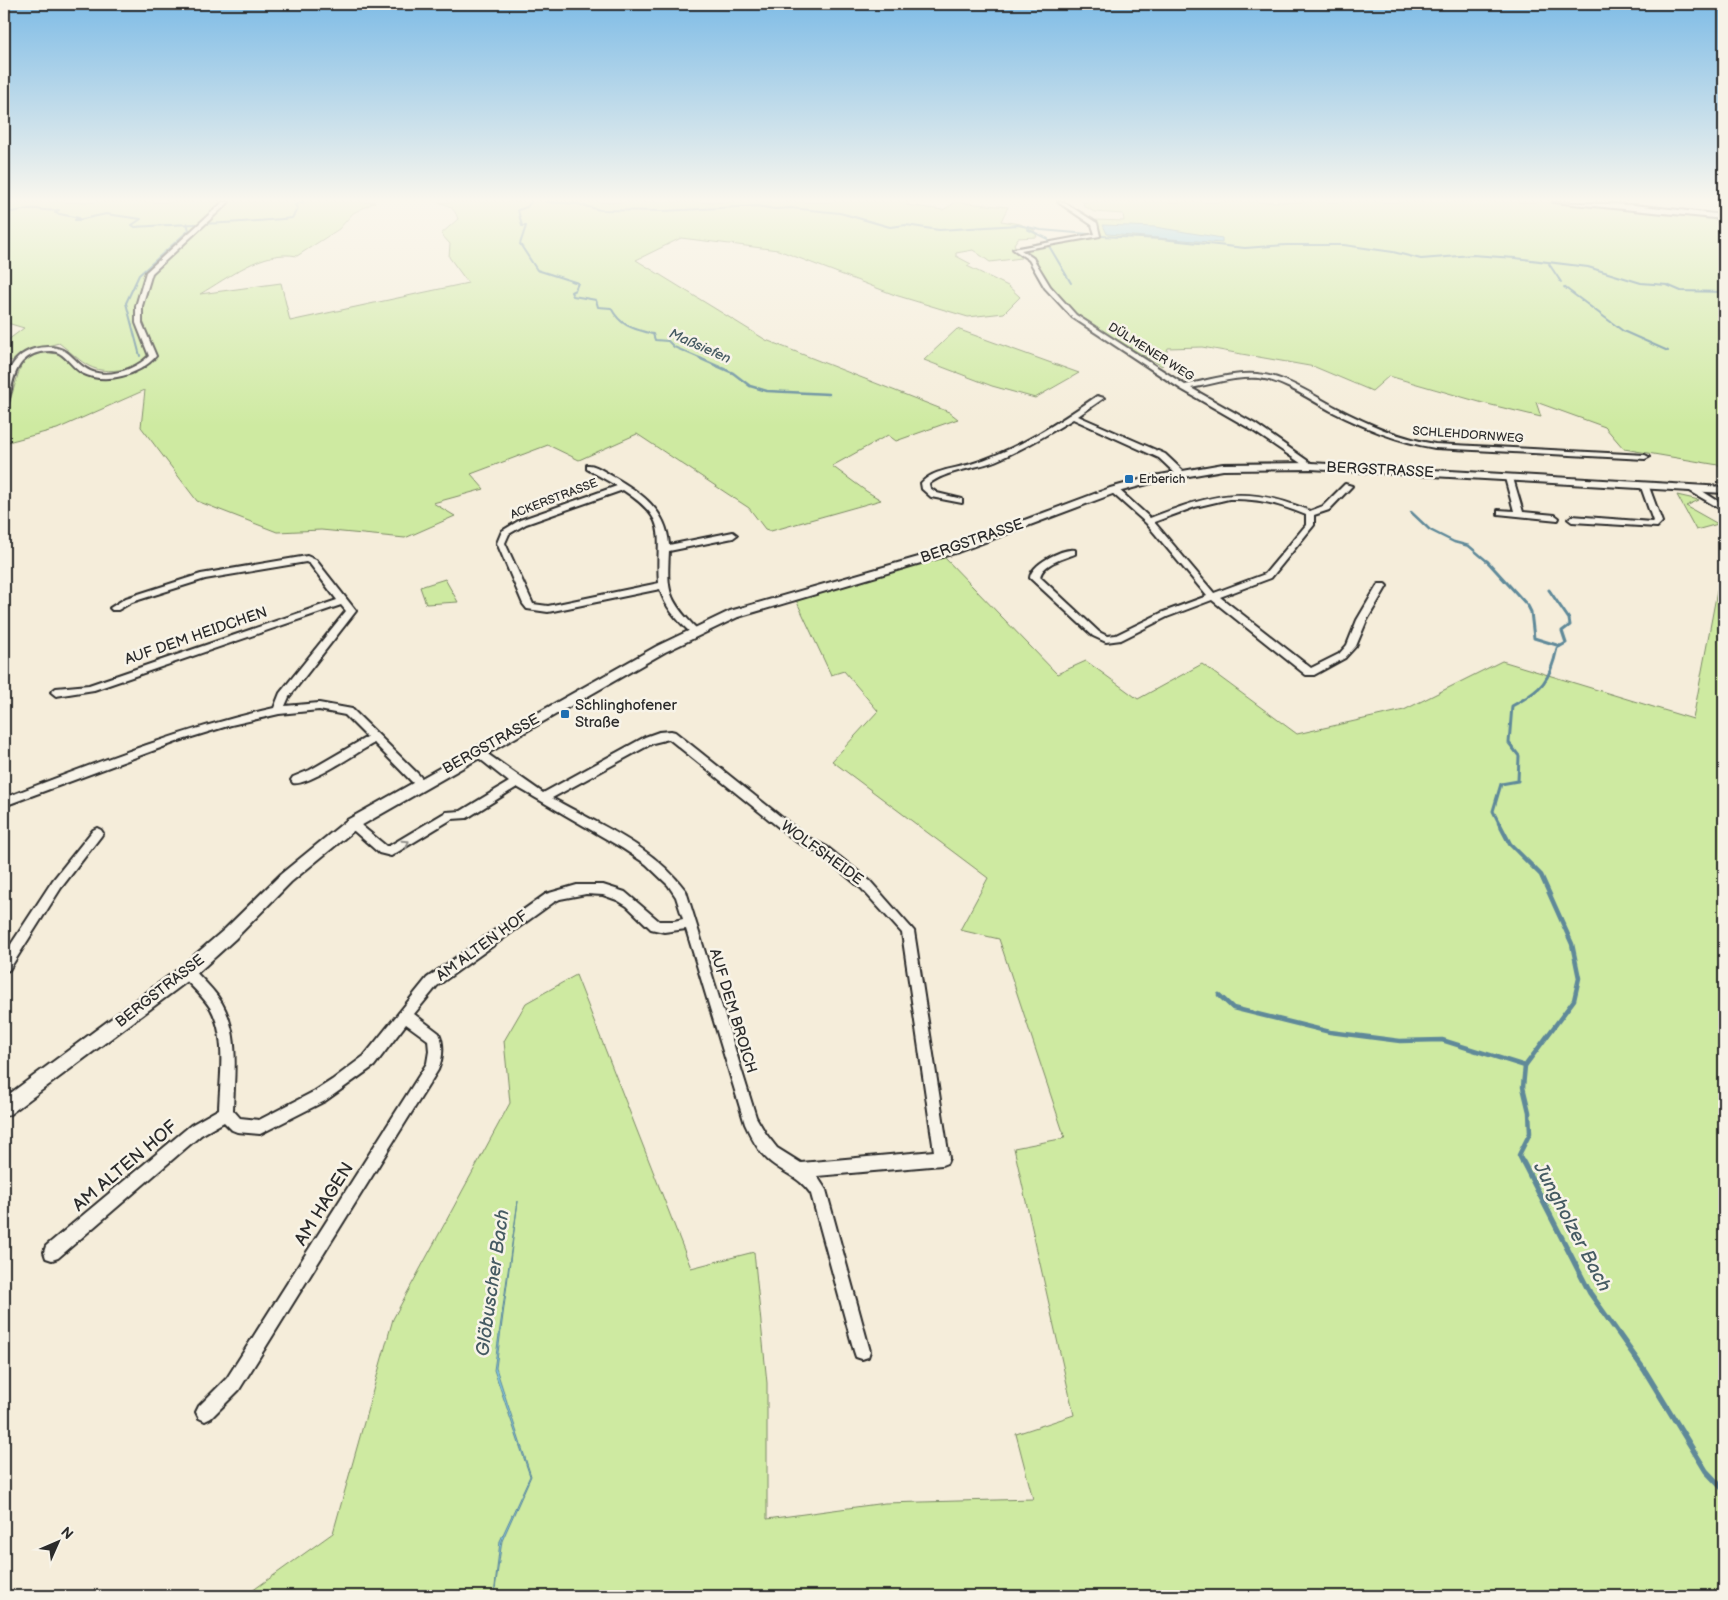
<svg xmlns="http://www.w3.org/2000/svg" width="1728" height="1600" font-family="'Balsamiq Sans',sans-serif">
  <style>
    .green { fill: #ceeaa1; stroke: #7c8a66 }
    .water { fill: #82c8e3; stroke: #5f8999 }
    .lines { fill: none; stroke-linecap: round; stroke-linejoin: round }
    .stream-far4 { stroke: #5f8999; stroke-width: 2 }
    .stream-far3 { stroke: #5f8999; stroke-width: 2.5 }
    .stream-far2 { stroke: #5f8999; stroke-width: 3 }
    .stream-far1 { stroke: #5f8999; stroke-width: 4.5 }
    .stream { stroke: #5f8999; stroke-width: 5.5 }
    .minor-casing { stroke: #2b2b2b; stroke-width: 4 }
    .tertiary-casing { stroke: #2b2b2b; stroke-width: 4 }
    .minor { fill: #f7f3e8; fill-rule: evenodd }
    .tertiary { fill: #f7f3e8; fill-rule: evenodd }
    .oneway { stroke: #918f8a }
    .poi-dot { fill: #1f6fb2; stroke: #f7f3e8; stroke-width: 2 }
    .labels { text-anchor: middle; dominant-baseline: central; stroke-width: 5; stroke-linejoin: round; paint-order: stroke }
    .far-street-label { font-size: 12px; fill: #2b2b2b; stroke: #f7f3e8 }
    .far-poi-label { font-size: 12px; fill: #2b2b2b; stroke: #f7f3e8; text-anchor: start }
    .far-water-label { font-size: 14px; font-style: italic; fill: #455a62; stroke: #f7f3e8 }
    .street-label { font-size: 15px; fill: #2b2b2b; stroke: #f7f3e8 }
    .poi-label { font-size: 15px; fill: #2b2b2b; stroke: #f7f3e8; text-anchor: start }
    .near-street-label { font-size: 18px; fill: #2b2b2b; stroke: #f7f3e8 }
    .near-water-label { font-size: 19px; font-style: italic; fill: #455a62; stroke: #f7f3e8 }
  </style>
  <rect width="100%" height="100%" fill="#f5edda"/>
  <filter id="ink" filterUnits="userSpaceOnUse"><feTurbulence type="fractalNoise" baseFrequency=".02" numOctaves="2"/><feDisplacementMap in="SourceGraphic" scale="10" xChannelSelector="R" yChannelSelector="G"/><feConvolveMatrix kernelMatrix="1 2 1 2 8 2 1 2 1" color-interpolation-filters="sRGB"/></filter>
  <g filter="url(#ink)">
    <g class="green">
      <path d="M 4,202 L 223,202 L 200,223 L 207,223 L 231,202 L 375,202 L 353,213 L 339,229 L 297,256 C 263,249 228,278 200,294 L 281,283 L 290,321 L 468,283 L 449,257 L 450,244 L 441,234 L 458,219 C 454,207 449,205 437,202 L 910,202 L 906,205 L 943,210 L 956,202 L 1008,207 L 1001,221 L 1020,224 L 1034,230 L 1037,237 L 1018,238 L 1014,244 L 1021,258 L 990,262 L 973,250 L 956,253 L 956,256 L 971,264 L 967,266 L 1008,286 L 1020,297 L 1004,313 L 968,317 L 895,295 L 778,250 L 681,238 L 636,260 L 766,340 L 949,412 L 958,419 L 896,441 L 888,435 L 832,466 L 866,491 L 881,500 L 771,531 L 765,529 L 749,508 L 637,434 L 579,460 L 548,445 L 471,474 L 484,489 L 433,503 L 455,516 L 405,538 L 321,530 L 277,532 L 197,501 L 141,427 L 145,390 L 57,429 L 4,443 L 4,420 L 21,365 L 34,354 L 47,352 L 59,354 L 84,375 L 99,378 L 128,374 L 126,369 C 90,375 86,364 59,343 L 23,352 L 12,361 L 4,360 L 4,343 L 24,328 L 4,322 Z"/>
      <path d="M 1083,202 L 1544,202 L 1630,207 L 1724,218 L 1724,466 L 1624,449 L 1605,427 L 1536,402 L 1541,417 L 1483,403 L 1389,376 L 1372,391 L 1315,367 L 1202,347 L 1168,348 L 1162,366 L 1074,316 L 1032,261 L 1018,251 L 1021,247 L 1102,236 L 1096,220 L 1124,221 L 1123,214 L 1094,212 L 1084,206 Z"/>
      <path d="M 957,329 L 1079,373 L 1035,398 L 992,386 L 924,360 Z"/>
      <path d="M 1677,495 L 1699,500 L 1686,506 L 1718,524 L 1696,530 Z"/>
      <path d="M 944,557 L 1057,674 L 1086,661 L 1138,699 L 1202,664 L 1297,734 L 1404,710 L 1502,661 L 1693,719 L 1720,575 L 1724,577 L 1724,1596 L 245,1596 L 333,1533 L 393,1319 L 510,1103 L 504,1041 L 526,1003 L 576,975 L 691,1268 L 754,1252 L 767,1383 L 767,1519 L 885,1503 L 1033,1499 L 1016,1434 L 1074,1415 L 1014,1148 L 1065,1138 L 999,939 L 960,930 L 988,878 L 832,761 L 878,711 L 844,671 L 831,675 L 796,600 Z"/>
      <path d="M 445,579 L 458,602 L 426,604 L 420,587 Z"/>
    </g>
    <g class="water">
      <path d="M 1103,225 L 1155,227 L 1222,238 L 1222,243 L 1107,234 Z"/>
      <path d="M 518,1201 L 496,1368 L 531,1476 L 502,1541 L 494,1596 L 500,1541 L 530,1476 L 494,1370 Z"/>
    </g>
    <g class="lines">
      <g class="stream-far4">
        <path d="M 531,202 L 527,207 L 518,210 L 522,226 L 526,226 L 520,244 L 537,270 L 578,283 L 575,290 L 571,292 L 573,296 L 596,300 L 598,307 L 611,308 C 621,327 634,329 653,334 L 655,340 L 668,341 L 674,347 L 702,359"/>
        <path d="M 546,202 L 578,204 L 600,210 L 663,211 L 757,206 L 775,209 L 791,208 L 840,213 L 890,227 L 906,225 L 939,230 L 1018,225 L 1041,230 L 1088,234"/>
        <path d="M 4,212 C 13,213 20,210 29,209 C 39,208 48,212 59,210 L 55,213 L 79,218 L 75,220 L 78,220 L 106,214 L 141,219 L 132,225 L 135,227 C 188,223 239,224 292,218 L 298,208 L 295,205 L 303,202"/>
        <path d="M 1027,229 L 1048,239 L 1048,242"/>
        <path d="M 1101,236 L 1161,239 L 1245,248 L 1286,245 L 1344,245 L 1393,252 L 1421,259 L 1472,255 L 1515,258 L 1588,267 L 1641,283 L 1667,285 L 1681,291 L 1724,292"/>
        <path d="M 1049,246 L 1071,283"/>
        <path d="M 1549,264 L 1561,282"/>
        <path d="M 1564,287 L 1623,331 L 1668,351"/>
        <path d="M 140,356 L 126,303 L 139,275 L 189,230 L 187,223"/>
      </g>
      <g class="stream-far3">
        <path d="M 699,358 L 733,373 L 750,386 L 767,391 L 829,394"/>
        <path d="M 1411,512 L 1430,530 L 1454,542 L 1469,546 L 1488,562"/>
      </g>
      <g class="stream-far2">
        <path d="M 1487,561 L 1528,606 L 1531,612 L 1534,638 L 1560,646"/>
        <path d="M 1500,825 L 1493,811 L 1501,784 L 1518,781 L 1519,756 L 1509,743 L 1512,706 C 1542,690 1550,681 1557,648 L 1566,643 L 1562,631 L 1570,625 L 1569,619 L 1549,590"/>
      </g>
      <g class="stream-far1">
        <path d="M 1499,823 L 1510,844 L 1541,875 L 1572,944 L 1579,978 L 1574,1000 L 1525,1066 L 1523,1087 L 1529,1112 L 1530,1133 L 1519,1155 L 1523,1163"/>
        <path d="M 1219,995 L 1233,1008 L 1330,1032 L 1400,1041 L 1442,1040 L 1525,1066"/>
      </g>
      <path class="stream" d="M 1523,1162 L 1590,1293 L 1645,1371 L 1706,1471 L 1724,1490"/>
      <defs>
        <g id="minor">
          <path d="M 223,202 L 229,202 L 152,273 L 142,306 L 142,323 L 156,356 C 140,375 105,385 82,373 C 73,368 68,358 59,353 C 53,350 46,351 40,352 C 14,358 13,381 8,403 L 4,405 C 4,381 8,357 34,349 C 42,347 50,346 57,348 C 70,351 75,362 85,368 C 104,381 135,370 149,356 L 136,323 L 136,306 L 146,272 Z"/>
          <path d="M 1058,202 L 1063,202 L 1097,223 L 1100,236 L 1021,250 L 1033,258 L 1050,286 L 1076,315 L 1185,385 C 1209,380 1233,372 1257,374 C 1285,376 1311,394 1335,407 C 1367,424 1399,438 1435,444 L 1645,455 L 1649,457 L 1645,459 L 1435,448 C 1398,442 1365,428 1331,411 C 1309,399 1284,381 1259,378 C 1236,376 1213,384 1191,388 L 1255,424 L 1315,466 L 1308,468 L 1249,428 L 1181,389 L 1072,317 L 1045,288 L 1029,260 L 1013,249 L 1095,234 L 1092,225 Z"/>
          <path d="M 1553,202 L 1634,205 L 1724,215 L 1724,219 Z"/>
          <path d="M 1097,396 L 1104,398 L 1078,416 L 1165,454 L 1183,471 L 1183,475 L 1177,475 L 1159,458 L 1073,419 C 1048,434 1022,450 995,461 C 974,469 947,470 929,484 L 930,488 L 937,493 L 962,499 L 962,503 L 931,497 L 922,489 L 921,483 C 933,470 954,469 971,464 C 1017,450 1058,423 1097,396 Z"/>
          <path d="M 587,465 C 595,464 605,472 612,476 C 640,492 667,510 669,545 L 733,532 L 737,535 L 733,538 L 669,551 C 667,591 667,599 697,629 L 697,633 L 691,633 C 677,620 665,607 660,589 L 548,612 L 527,609 L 523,604 L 497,543 L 502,531 L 520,520 L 617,486 L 587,469 ZM 623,490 C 672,522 655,535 659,583 L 548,606 L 533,604 L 505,543 L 509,534 L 526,524 Z"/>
          <path d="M 1506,476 L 1513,478 L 1523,512 L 1555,515 L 1559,518 L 1558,520 L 1498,514 L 1498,510 L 1514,511 L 1505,478 Z"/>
          <path d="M 1345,484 L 1352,486 L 1329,510 L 1314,515 L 1314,525 L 1271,578 L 1220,597 L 1311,668 L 1339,654 L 1347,645 L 1357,620 L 1377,586 L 1379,584 L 1385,584 L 1387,586 L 1367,620 L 1356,646 L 1345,658 L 1314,675 L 1306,675 L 1212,600 L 1167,617 L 1121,640 L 1106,642 L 1093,636 L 1030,578 C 1031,564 1063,548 1075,550 L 1075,554 C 1063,559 1043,563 1040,577 L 1099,632 L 1107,636 L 1116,635 L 1161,613 L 1207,596 L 1146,523 L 1111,492 L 1111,488 L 1117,488 L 1150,518 C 1214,494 1245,484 1310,511 L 1323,506 ZM 1229,499 C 1257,498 1280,504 1306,515 L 1306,525 L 1265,574 L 1214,593 L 1154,522 L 1195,507 Z"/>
          <path d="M 1642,485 L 1649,487 L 1662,522 L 1657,527 L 1572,522 L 1568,519 L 1572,516 L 1652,522 L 1653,521 L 1641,487 Z"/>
          <path d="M 1690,487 L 1696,487 L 1724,505 L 1724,511 L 1690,491 Z"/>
          <path d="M 307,556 L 316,560 L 356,611 L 289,697 L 285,706 L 319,703 L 352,709 L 418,774 L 427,784 L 425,787 L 417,787 L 374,743 C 360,751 306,787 293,783 L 291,780 L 293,777 L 310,770 L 367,737 L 345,715 L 319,710 L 279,714 L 231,725 L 182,740 L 4,806 L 4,798 C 93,764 181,729 274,708 L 280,693 L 346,611 L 341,605 L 94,690 L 56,696 L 51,692 L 56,688 L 89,685 L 337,600 L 310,564 L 306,562 L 205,579 L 132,602 L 118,610 L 112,610 L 110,608 L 126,598 L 201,574 Z"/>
          <path d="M 671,731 L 675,732 L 805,836 L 827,847 L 870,881 L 914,931 L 949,1158 L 947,1163 L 942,1165 L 817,1176 L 826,1190 L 870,1351 L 868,1357 L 862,1359 L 856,1357 L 854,1351 L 811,1194 C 799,1176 784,1174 768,1160 C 758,1151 751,1137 745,1124 L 686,929 L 664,932 L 651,929 L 627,906 L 617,900 L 603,895 L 586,894 L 560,899 L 554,902 L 437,986 L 414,1014 L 439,1033 C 444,1044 443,1058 438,1070 L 239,1390 L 211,1418 L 205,1421 L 199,1418 L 196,1412 L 199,1406 L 227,1378 L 427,1063 L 429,1051 L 428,1040 L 406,1024 L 374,1066 L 325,1101 L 260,1134 L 237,1132 L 232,1130 L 224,1122 L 201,1135 L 58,1258 L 52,1260 L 46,1258 L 44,1252 L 46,1246 L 191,1125 L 219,1109 C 220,1077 227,1038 211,1009 C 203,996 192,987 182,976 L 181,972 L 182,968 L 187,966 L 192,968 C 200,977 210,986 218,997 C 241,1030 234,1072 233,1110 L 240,1118 L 259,1120 L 315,1091 L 332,1080 L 364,1056 L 427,978 L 546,894 L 577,885 L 603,885 L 625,892 L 659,921 L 674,921 L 683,919 L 676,897 L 668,885 L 646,864 L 622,848 L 517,787 L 467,818 L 452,819 L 391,856 L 379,853 L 346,824 L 348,821 L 356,821 L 386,846 L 389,846 L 446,812 L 461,811 L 509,782 L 475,755 L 474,752 L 475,749 L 479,748 L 543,793 L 645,737 L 659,732 ZM 669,739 L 797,842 L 819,853 L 862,889 L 902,933 L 934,1151 L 801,1163 L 777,1148 L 766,1134 L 756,1117 L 686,891 C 652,845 601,826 552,798 L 653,743 Z"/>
          <path d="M 97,828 L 101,830 L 103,833 L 101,836 L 61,888 L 9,970 L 4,972 L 4,955 L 53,880 L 93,830 Z"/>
        </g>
        <path id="tertiary" d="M 1311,463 L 1724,487 L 1724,493 L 1311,469 L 1223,470 L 1155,482 L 1118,492 L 958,552 L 738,617 L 665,652 L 357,828 L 291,882 L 235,939 L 193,977 L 10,1114 L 4,1116 L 4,1098 L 181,967 L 225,929 L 281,874 L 347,820 L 657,646 L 730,611 L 950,548 L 1110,488 L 1154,476 L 1223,464 Z"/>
      </defs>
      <use href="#minor" class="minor-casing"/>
      <use href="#tertiary" class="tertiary-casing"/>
      <use href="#minor" class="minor"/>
      <use href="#tertiary" class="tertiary"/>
    </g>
    <defs><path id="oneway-chevron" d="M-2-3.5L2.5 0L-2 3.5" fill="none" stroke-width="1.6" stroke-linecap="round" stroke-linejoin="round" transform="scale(1.25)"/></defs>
    <use class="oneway" href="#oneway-chevron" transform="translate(406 843) rotate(-33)"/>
  </g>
  <linearGradient id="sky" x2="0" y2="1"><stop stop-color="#7fbce6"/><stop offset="0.47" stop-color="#faf7ee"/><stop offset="1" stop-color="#faf7ee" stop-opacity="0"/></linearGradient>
  <rect width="1728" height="426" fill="url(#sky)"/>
  <g class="poi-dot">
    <rect x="1124" y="474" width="10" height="10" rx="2.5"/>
    <rect x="560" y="709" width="10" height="10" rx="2.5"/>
  </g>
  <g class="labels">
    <g class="far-street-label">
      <text transform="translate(1151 352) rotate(32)">DÜLMENER WEG</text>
      <text transform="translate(1468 435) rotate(4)">SCHLEHDORNWEG</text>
      <text transform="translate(554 499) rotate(-21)">ACKERSTRASSE</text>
    </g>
    <g class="far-poi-label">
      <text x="1139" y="479">Erberich</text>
    </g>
    <g class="far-water-label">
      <text transform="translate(700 346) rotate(24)">Maßsiefen</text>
    </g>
    <g class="street-label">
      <text transform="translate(1380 470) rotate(3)">BERGSTRASSE</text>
      <text transform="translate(972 541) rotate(-19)">BERGSTRASSE</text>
      <text transform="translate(196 636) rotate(-19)">AUF DEM HEIDCHEN</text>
      <text transform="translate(491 744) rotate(-29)">BERGSTRASSE</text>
      <text transform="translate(822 853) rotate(36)">WOLFSHEIDE</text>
      <text transform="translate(482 946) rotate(-36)">AM ALTEN HOF</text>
      <text transform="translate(160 991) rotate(-38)">BERGSTRASSE</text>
      <text transform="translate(733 1011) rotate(73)">AUF DEM BROICH</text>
    </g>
    <g class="poi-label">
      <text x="575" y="705">Schlinghofener<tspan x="575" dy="17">Straße</tspan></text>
    </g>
    <g class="near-street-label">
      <text transform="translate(125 1166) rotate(-40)">AM ALTEN HOF</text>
      <text transform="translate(324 1204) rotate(-58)">AM HAGEN</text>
    </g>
    <g class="near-water-label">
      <text transform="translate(1572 1227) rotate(62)">Jungholzer Bach</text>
      <text transform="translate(493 1283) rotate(-82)">Glöbuscher Bach</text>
    </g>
  </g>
  <rect width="1728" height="1600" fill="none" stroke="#f7f3e8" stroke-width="20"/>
  <rect x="10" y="10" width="1708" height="1580" fill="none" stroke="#2b2b2b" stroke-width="2" filter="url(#ink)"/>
  <g transform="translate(58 1542) rotate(45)" stroke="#f7f3e8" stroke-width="4" paint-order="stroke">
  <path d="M0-4L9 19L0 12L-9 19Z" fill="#2b2b2b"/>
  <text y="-8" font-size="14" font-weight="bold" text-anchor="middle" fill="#2b2b2b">N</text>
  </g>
</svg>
